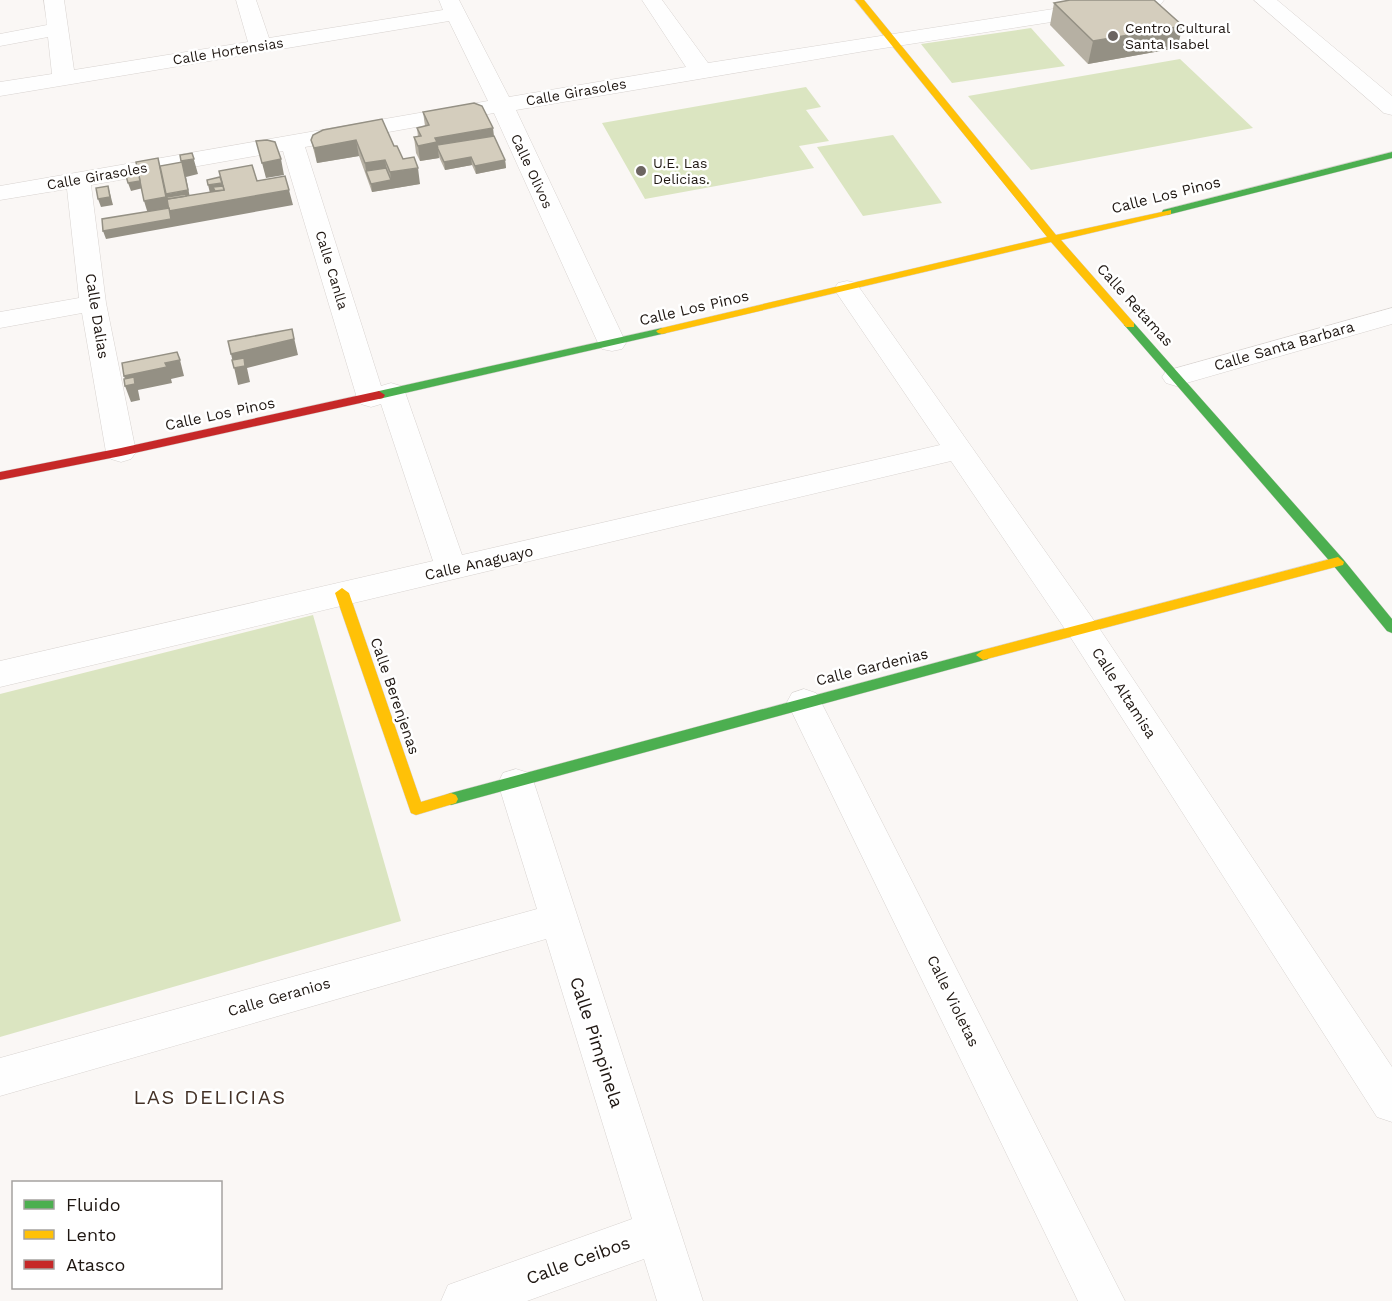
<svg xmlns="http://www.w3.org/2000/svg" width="1392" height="1301" font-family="'Work Sans',sans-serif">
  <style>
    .green { fill: #dbe5c1 }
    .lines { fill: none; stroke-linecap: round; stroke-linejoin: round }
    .street-casing { stroke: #d8d3d0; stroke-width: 1 }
    .fast-casing { stroke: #d8d3d0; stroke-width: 1 }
    .slow-casing { stroke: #d8d3d0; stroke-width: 1 }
    .jam-casing { stroke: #d8d3d0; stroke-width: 1 }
    .street { fill: #fefefe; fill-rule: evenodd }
    .fast { fill: #4caf50; fill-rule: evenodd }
    .slow { fill: #ffc107; fill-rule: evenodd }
    .jam { fill: #c62828; fill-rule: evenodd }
    .wall { fill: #b6b0a3 }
    .shaded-wall { fill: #949084 }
    .building { fill: #d4cdbd; stroke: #949084; stroke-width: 1.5 }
    .poi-dot { fill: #6c6561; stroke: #fff; stroke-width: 2 }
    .labels { text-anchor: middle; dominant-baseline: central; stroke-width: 5; stroke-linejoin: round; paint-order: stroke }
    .far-poi-label { font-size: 14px; fill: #1f1712; stroke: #fff; text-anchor: start }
    .far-street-label { font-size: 14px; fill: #1f1712; stroke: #fff }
    .street-label { font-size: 15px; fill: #1f1712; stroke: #fff }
    .near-street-label { font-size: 18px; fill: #1f1712; stroke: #fff }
    .near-neighbourhood-label { font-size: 20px; letter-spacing: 1.5px; fill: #443227; stroke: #fff }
  </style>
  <rect width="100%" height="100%" fill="#faf7f5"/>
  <g class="green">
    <path d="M 1031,28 L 1065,66 L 952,83 L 921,44 Z"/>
    <path d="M 1180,59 L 1253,128 L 1031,170 L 968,96 Z"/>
    <path d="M 806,87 L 821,107 L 806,110 L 829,141 L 799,146 L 814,168 L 645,199 L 602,123 Z"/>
    <path d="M 893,135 L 942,203 L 863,216 L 817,147 Z"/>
    <path d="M 313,615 L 401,921 L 0,1037 L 0,694 Z"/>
  </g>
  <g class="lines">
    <defs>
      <g id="street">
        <path d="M 44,0 L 64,0 L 74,70 L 248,42 L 236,0 L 256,0 L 269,38 L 443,10 L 439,0 L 459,0 L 509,97 L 686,67 L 642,0 L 662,0 L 708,63 L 1111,0 L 1164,0 L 1161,4 L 1154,6 L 865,51 L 516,110 L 626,343 L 622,349 L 612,351 L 602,349 L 598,343 L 494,113 L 305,147 L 381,386 L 391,383 L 401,386 L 405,392 L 462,555 L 940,445 L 834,289 L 838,283 L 847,281 L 856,283 L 1095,622 L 1392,1067 L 1392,1122 L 1377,1117 L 1071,638 L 951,461 L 0,687 L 0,661 L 433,561 L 381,404 L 371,407 L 361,404 L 357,398 L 283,151 L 91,185 L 106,303 L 136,452 L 131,459 L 121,462 L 111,459 L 106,452 L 82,313 L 0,328 L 0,312 L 79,298 L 67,189 L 0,200 L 0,186 L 488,101 L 449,21 L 0,96 L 0,82 L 52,74 L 48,37 L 0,46 L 0,34 L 47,25 Z"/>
        <path d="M 1254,0 L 1277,0 L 1392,96 L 1392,115 L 1384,113 Z"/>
        <path d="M 1392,308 L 1392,324 L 1176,386 L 1166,383 L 1162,377 L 1166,371 Z"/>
        <path d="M 804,689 L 816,693 L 821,702 L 1125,1301 L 1078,1301 L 787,702 L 792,693 Z"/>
        <path d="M 516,769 L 529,773 L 534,783 L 703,1301 L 657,1301 L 644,1259 L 527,1301 L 441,1301 L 448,1285 L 632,1219 L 546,939 L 0,1096 L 0,1058 L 537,909 L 498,783 L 503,773 Z"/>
      </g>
      <g id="fast">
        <path d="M 1392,152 L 1392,158 L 1167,215 L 1162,212 L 1163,210 Z"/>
        <path d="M 1130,322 L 1134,323 L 1343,559 L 1392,619 L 1392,633 L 1387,631 L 1333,565 L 1126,327 L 1124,325 Z"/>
        <path d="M 662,328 L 668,331 L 666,333 L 379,399 L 373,395 L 379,391 Z"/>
        <path d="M 983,650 L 988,651 L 990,655 L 988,659 L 451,805 L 446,803 L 444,799 L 446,795 L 451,793 Z"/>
      </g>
      <g id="slow">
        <path d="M 855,0 L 864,0 L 1056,235 L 1171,210 L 1171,214 L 1061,240 L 1134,323 L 1134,327 L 1126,327 L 1051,242 L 662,334 L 658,333 L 656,331 L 662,328 L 1047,237 Z"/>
        <path d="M 1338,557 L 1344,562 L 1343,565 L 983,660 L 976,655 L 983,650 Z"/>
        <path d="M 342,588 L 349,593 L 421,802 L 451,793 L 456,795 L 458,799 L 456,803 L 416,815 L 411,813 L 335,593 Z"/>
      </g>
      <path id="jam" d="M 379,391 L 385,395 L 383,398 L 121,456 L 0,480 L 0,472 L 121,448 Z"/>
    </defs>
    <use href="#street" class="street-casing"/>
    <use href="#fast" class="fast-casing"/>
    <use href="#slow" class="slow-casing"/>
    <use href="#jam" class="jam-casing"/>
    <use href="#street" class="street"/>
    <use href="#fast" class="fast"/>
    <use href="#slow" class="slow"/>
    <use href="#jam" class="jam"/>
  </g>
  <g class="wall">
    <path d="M 1054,3 L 1177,48 L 1088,64 L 1050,25 Z"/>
    <path d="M 423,112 L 494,136 L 505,160 L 506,168 L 476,174 L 472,165 L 445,170 L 439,157 L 439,158 L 420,161 L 416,153 L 414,137 L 418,137 L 417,128 L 425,126 Z"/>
    <path d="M 313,135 L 394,146 L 420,184 L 372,192 L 359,156 L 317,163 L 311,140 Z"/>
  </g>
  <g class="shaded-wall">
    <path d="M 1183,26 L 1177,48 L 1088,64 L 1093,41 Z"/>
    <path d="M 493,128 L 495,144 L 438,149 L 439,158 L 420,161 L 418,146 L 435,138 Z"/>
    <path d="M 356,140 L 359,156 L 317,163 L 314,148 Z"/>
    <path d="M 192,153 L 198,174 L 186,177 L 190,198 L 289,190 L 293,205 L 106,239 L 103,231 L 149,217 L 144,201 L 158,158 L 167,194 L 188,190 L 181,161 Z"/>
    <path d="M 471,157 L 472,165 L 445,170 L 444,162 Z"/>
    <path d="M 281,159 L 284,175 L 266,178 L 262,163 Z"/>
    <path d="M 385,160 L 388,176 L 366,171 L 365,163 Z"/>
    <path d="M 505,160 L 506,168 L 476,174 L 475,166 Z"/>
    <path d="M 418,168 L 420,184 L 372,192 L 371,184 L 391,180 L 390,172 Z"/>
    <path d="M 141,180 L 143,188 L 131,191 L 128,183 Z"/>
    <path d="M 222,183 L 224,191 L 210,193 L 208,185 Z"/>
    <path d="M 108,186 L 113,205 L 101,207 L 98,199 Z"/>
    <path d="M 292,329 L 298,355 L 247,368 L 250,382 L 238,385 L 231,354 Z"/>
    <path d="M 180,360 L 184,376 L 171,379 L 172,383 L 138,390 L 140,400 L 131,402 L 125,386 L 127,386 L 124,376 L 165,363 Z"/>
  </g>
  <g class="building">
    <path d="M 1070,0 L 1154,0 L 1183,26 L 1093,41 L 1054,3 Z"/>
    <path d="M 474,103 L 482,106 L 493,128 L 435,138 L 437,142 L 418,146 L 414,137 L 421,136 L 417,128 L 429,125 L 423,112 Z"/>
    <path d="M 382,119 L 394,146 L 397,146 L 403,159 L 414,157 L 418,168 L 390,172 L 385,160 L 365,163 L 356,140 L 314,148 L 311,140 L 313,135 L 323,130 Z"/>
    <path d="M 494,136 L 505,160 L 475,166 L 471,157 L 444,162 L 438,149 L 437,145 Z"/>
    <path d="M 267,140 L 275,142 L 281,159 L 262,163 L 256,141 Z"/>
    <path d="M 192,153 L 194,159 L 181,161 L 180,155 Z"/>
    <path d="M 158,158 L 166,197 L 144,201 L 136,162 Z"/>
    <path d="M 182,162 L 188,190 L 166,194 L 160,166 Z"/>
    <path d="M 252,165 L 257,181 L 285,176 L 289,190 L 169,211 L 167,199 L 224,190 L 219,171 Z"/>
    <path d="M 386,168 L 391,180 L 371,184 L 366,171 Z"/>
    <path d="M 138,170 L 140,181 L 128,183 L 125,172 Z"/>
    <path d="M 220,177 L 222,183 L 208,185 L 207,180 Z"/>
    <path d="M 108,186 L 110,197 L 98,199 L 96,188 Z"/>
    <path d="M 223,186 L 224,190 L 215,191 L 213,187 Z"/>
    <path d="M 186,194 L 186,196 L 167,199 L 167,197 Z"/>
    <path d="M 169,208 L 171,219 L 103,231 L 102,219 Z"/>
    <path d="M 292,329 L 294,339 L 231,354 L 228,341 Z"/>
    <path d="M 177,352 L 180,360 L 165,363 L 167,367 L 124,376 L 122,363 Z"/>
    <path d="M 244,358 L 245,366 L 234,368 L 232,360 Z"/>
    <path d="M 134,377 L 135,384 L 125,386 L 124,379 Z"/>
  </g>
  <g class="poi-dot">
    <circle cx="1113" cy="36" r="6"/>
    <circle cx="641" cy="171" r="6"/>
  </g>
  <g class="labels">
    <g class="far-poi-label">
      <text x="1125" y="28">Centro Cultural<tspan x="1125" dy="16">Santa Isabel</tspan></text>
      <text x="653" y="163">U.E. Las<tspan x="653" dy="16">Delicias.</tspan></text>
    </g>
    <g class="far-street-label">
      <text transform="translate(228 51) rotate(-9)">Calle Hortensias</text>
      <text transform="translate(576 92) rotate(-10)">Calle Girasoles</text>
      <text transform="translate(532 171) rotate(65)">Calle Olivos</text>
      <text transform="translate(97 176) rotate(-10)">Calle Girasoles</text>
      <text transform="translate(332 270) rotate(73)">Calle Canlla</text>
    </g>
    <g class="street-label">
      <text transform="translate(1166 195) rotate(-14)">Calle Los Pinos</text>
      <text transform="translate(1135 305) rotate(48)">Calle Retamas</text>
      <text transform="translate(694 308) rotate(-13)">Calle Los Pinos</text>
      <text transform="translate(97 316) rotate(81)">Calle Dalias</text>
      <text transform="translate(1284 346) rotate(-16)">Calle Santa Barbara</text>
      <text transform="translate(220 414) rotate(-12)">Calle Los Pinos</text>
      <text transform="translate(479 563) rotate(-13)">Calle Anaguayo</text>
      <text transform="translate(872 667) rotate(-14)">Calle Gardenias</text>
      <text transform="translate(1124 693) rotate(57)">Calle Altamisa</text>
      <text transform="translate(395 696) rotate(71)">Calle Berenjenas</text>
      <text transform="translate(279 997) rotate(-16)">Calle Geranios</text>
      <text transform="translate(953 1001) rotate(64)">Calle Violetas</text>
    </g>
    <g class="near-street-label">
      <text transform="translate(597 1042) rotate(72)">Calle Pimpinela</text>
      <text transform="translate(578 1260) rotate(-20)">Calle Ceibos</text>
    </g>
    <g class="near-neighbourhood-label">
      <text x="210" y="1097">LAS DELICIAS</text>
    </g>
  </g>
  <rect x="12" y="1181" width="210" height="108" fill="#ffffff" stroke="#a5a2a0" stroke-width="1.5"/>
  <rect x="24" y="1200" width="30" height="9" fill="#4caf50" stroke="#a5a2a0" stroke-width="1.5"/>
  <text x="66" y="1211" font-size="18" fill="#1f1712">Fluido</text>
  <rect x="24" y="1230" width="30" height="9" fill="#ffc107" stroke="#a5a2a0" stroke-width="1.5"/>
  <text x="66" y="1241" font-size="18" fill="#1f1712">Lento</text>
  <rect x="24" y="1260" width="30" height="9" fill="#c62828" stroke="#a5a2a0" stroke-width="1.5"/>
  <text x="66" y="1271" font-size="18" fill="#1f1712">Atasco</text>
</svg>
